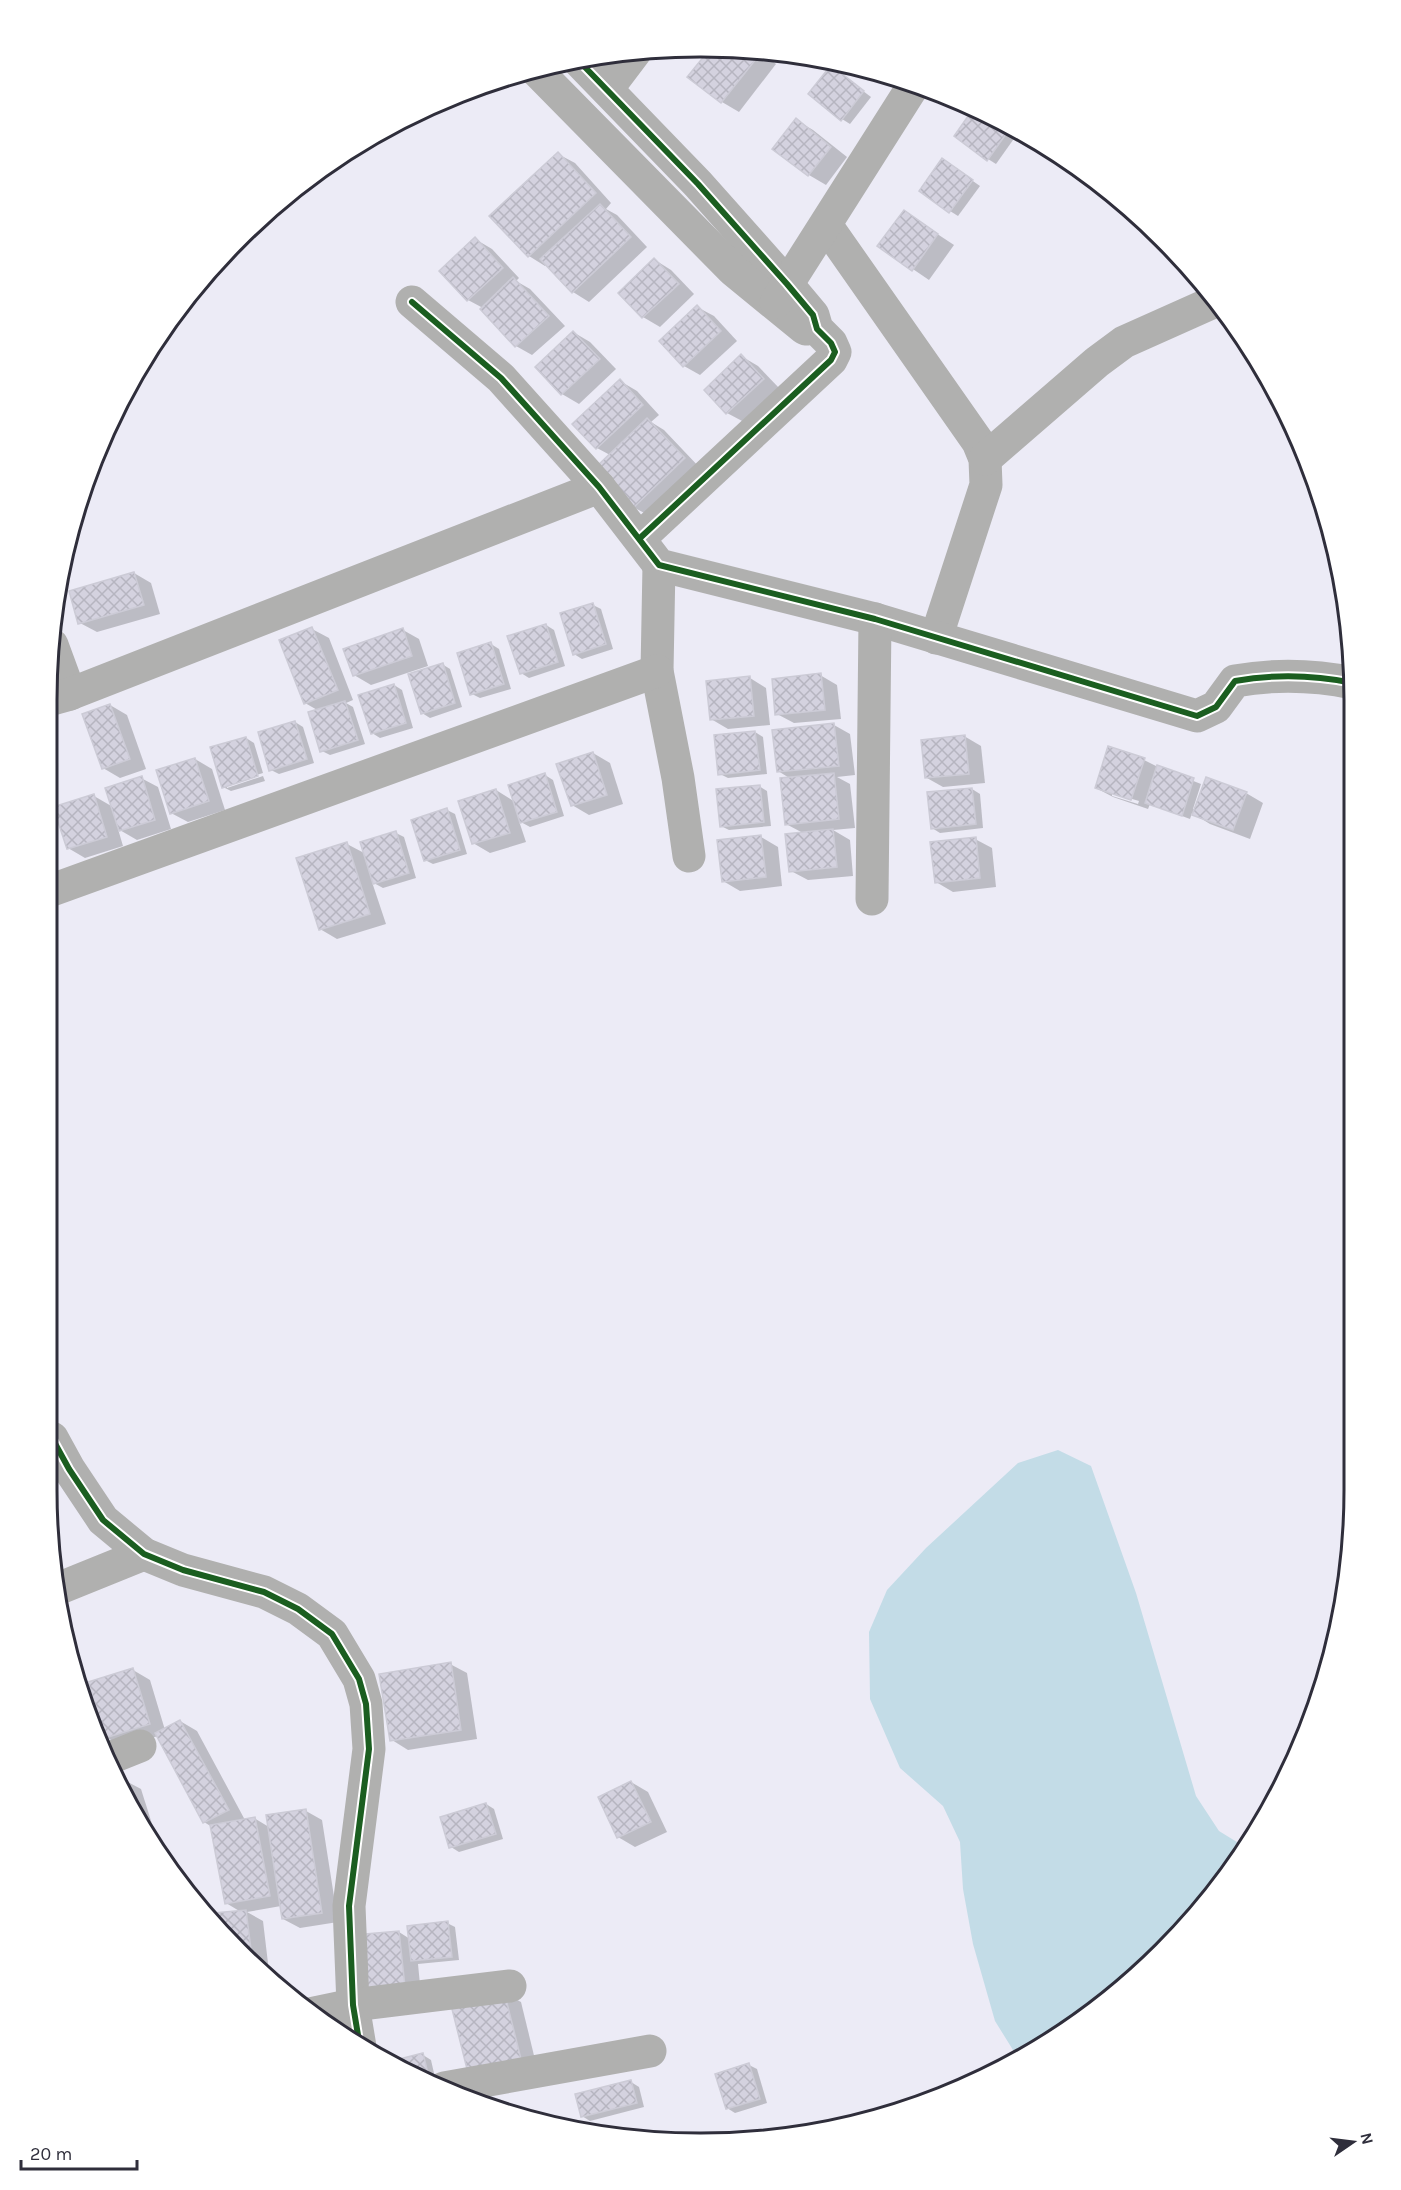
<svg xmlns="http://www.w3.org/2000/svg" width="1401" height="2190" font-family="Karla,sans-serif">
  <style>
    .water { fill: #c3dce7 }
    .shadow { fill: #0003; fill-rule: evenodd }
    .building { fill: url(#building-cross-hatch); stroke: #cccbd6; stroke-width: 1.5 }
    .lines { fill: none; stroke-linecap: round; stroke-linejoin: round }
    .minor { stroke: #b0b0af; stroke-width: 33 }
    .cycleway-casing { stroke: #fff; stroke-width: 10 }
    .cycleway { stroke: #1b5e20; stroke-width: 6 }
    .rim { fill: none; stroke: #2f2e3b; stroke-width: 3 }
  </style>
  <defs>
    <pattern id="building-cross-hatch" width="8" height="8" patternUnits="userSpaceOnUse" patternTransform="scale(1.5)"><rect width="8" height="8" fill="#d4d2df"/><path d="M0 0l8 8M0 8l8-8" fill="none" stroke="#b6b5c0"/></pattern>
  </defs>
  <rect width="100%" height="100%" fill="#ecebf6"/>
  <path class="water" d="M 1058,1450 L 1091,1466 L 1136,1593 L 1196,1796 L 1219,1831 L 1245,1847 L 1192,1920 L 1064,2033 L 1018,2058 L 995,2021 L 973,1944 L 963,1889 L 960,1842 L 943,1806 L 900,1768 L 870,1699 L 869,1632 L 887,1590 L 926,1548 L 1018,1463 Z"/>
  <g class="shadow">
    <path d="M 711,50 L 759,51 L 776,64 L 739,112 L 722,102 L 690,77 Z"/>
    <path d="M 831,67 L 871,97 L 850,124 L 842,119 Z"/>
    <path d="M 875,73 L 909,81 L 901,90 Z"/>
    <path d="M 974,110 L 1006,124 L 1018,133 L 996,164 L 988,159 Z"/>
    <path d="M 796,120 L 813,130 L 847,157 L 826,185 L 809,175 L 774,148 Z"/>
    <path d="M 558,154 L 575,163 L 611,203 L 606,209 L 617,215 L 647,247 L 589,302 L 573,292 L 547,264 L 545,266 L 529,256 Z"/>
    <path d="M 950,165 L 980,186 L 958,216 L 950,211 Z"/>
    <path d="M 904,212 L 954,245 L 929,280 L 879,246 Z"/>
    <path d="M 475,239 L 492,249 L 519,278 L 516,281 L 530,289 L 565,326 L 532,355 L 516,346 L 483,308 L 468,300 Z"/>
    <path d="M 655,260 L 671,270 L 694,294 L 660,327 L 643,317 L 620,293 Z"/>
    <path d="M 697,307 L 714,316 L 737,341 L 700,375 L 684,366 Z"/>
    <path d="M 573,332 L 590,342 L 616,369 L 579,404 L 562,394 L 537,367 Z"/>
    <path d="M 741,356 L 758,366 L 780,389 L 744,422 L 727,413 Z"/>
    <path d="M 620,381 L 637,391 L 659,415 L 651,422 L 664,430 L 701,469 L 650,516 L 633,507 L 610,455 L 597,448 Z"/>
    <path d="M 134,573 L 151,583 L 160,614 L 97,632 L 80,623 Z"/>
    <path d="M 593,605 L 601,609 L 613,649 L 582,659 L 574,654 Z"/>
    <path d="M 546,625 L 554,630 L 565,666 L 529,678 L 521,673 Z"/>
    <path d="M 312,629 L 329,638 L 353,700 L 346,703 L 353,707 L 365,744 L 330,755 L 322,751 L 319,711 L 305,703 Z"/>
    <path d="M 403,630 L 419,639 L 428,666 L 371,685 L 354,675 Z"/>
    <path d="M 491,644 L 499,649 L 511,689 L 480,698 L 472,694 Z"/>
    <path d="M 442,664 L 450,669 L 462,707 L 430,718 L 422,713 Z"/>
    <path d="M 820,675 L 837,685 L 841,719 L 794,723 L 777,714 Z"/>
    <path d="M 750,678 L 766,688 L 770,725 L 728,729 L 711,719 Z"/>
    <path d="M 394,685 L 402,690 L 413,728 L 380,738 L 372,733 Z"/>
    <path d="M 110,705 L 127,715 L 146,769 L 120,778 L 103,768 Z"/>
    <path d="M 295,722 L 303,727 L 314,763 L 279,774 L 271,770 Z"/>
    <path d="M 834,725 L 850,734 L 855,775 L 837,777 L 850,784 L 855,828 L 833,830 L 850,840 L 853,876 L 808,880 L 791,871 L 803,833 L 786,824 L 791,779 L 778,771 Z"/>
    <path d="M 755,732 L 763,737 L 767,774 L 728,778 L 720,774 Z"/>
    <path d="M 964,736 L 981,746 L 985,783 L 943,787 L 927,778 Z"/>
    <path d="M 246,738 L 254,743 L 263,773 L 227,784 L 227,788 L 263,776 L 265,781 L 231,791 L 223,787 Z"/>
    <path d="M 593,753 L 610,763 L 623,804 L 589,815 L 572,805 Z"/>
    <path d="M 195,759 L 212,769 L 225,810 L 188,822 L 171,813 Z"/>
    <path d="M 1144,760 L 1158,767 L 1201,784 L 1193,809 L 1196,810 L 1246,793 L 1263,803 L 1250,839 L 1210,824 L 1192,813 L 1190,819 L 1150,804 L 1148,809 L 1113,797 L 1096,788 ZM 1112,793 L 1139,801 L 1138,804 L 1112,796 Z"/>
    <path d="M 545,775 L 553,780 L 564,816 L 530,827 L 519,821 L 526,842 L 490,853 L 473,843 L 496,790 L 515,802 Z"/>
    <path d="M 141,778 L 158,787 L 171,829 L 137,840 L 118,829 L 123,846 L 85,858 L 68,848 L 94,796 L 113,807 Z"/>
    <path d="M 759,786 L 767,791 L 771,826 L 729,830 L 721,826 Z"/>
    <path d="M 972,789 L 980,794 L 983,828 L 940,833 L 932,828 Z"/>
    <path d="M 447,810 L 455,814 L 467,854 L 433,864 L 425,860 Z"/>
    <path d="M 396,833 L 404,837 L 416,878 L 383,888 L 372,882 L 386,924 L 337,939 L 320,929 L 347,844 L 366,854 Z"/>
    <path d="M 761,837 L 778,847 L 782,886 L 740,891 L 723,881 Z"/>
    <path d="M 975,839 L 992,848 L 996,887 L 953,892 L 936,882 Z"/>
    <path d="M 450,1664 L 467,1673 L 477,1739 L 408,1750 L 392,1740 Z"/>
    <path d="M 133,1670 L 150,1680 L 165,1730 L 180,1721 L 197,1731 L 245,1820 L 254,1818 L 269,1827 L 306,1811 L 322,1820 L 338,1922 L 300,1928 L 283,1919 L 281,1906 L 247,1912 L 263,1921 L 270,1980 L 238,1952 L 241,1912 L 226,1903 L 212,1827 L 204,1822 L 158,1736 L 123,1747 L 106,1737 L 111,1754 L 109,1755 L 81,1699 L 80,1693 L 96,1702 Z"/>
    <path d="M 124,1780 L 141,1789 L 158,1843 L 153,1844 L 121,1781 Z"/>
    <path d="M 631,1782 L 648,1792 L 667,1832 L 635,1847 L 618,1837 Z"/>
    <path d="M 486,1804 L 494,1809 L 503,1839 L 459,1852 L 451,1847 Z"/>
    <path d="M 447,1923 L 455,1927 L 459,1960 L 418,1964 L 422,2005 L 379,2009 L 399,1932 L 410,1939 Z"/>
    <path d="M 504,1993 L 521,2002 L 539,2076 L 471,2080 Z"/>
    <path d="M 423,2055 L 431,2060 L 436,2082 L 433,2083 L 390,2063 Z"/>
    <path d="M 749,2065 L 757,2069 L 767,2103 L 735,2113 L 727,2108 Z"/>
    <path d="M 631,2082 L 639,2087 L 644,2107 L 590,2121 L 582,2116 Z"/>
  </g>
  <g class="building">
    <path d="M 709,50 L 757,51 L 760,54 L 721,103 L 687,77 Z"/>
    <path d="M 831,65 L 864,91 L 841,121 L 808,94 Z"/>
    <path d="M 872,72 L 889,76 L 884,82 Z"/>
    <path d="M 973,109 L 1011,127 L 987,161 L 954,136 Z"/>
    <path d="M 796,118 L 831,147 L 808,176 L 772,149 Z"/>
    <path d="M 558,152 L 596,193 L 528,257 L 489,216 Z"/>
    <path d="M 942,158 L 973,180 L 949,213 L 919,191 Z"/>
    <path d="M 600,204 L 631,237 L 572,293 L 540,259 Z"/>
    <path d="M 904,210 L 938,234 L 912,271 L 877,246 Z"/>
    <path d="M 475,237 L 503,268 L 467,301 L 439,271 Z"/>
    <path d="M 654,258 L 679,284 L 642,318 L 618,293 Z"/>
    <path d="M 513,277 L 549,316 L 515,347 L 480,309 Z"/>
    <path d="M 697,305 L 721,331 L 683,367 L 659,341 Z"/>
    <path d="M 573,331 L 600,359 L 561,395 L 535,367 Z"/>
    <path d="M 741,354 L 764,379 L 726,414 L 704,390 Z"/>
    <path d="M 620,379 L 643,405 L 596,449 L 572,424 Z"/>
    <path d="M 647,418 L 685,458 L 633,508 L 595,468 Z"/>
    <path d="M 134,572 L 144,605 L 78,624 L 69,591 Z"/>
    <path d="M 593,603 L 606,644 L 573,655 L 560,613 Z"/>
    <path d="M 546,624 L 558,662 L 520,674 L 507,636 Z"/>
    <path d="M 312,627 L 338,690 L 304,704 L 279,640 Z"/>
    <path d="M 403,628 L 412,656 L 353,676 L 343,649 Z"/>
    <path d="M 491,642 L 504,684 L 470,695 L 457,653 Z"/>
    <path d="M 443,663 L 455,703 L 421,714 L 408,674 Z"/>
    <path d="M 821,673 L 825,710 L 775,715 L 772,679 Z"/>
    <path d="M 750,676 L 754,716 L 710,720 L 706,681 Z"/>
    <path d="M 394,684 L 406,723 L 371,734 L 358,695 Z"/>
    <path d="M 345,701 L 358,740 L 320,752 L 308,712 Z"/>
    <path d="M 110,704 L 130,759 L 102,769 L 82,714 Z"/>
    <path d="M 295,721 L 307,759 L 269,771 L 258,732 Z"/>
    <path d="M 834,723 L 839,766 L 777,772 L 772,730 Z"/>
    <path d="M 755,731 L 760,770 L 718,775 L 714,735 Z"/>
    <path d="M 965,735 L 969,774 L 925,778 L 921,740 Z"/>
    <path d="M 246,737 L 258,776 L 222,788 L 210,747 Z"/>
    <path d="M 1108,746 L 1145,758 L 1131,800 L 1095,788 Z"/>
    <path d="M 593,752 L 607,795 L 571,806 L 556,764 Z"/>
    <path d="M 195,758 L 209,801 L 170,814 L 156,770 Z"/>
    <path d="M 1157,765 L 1194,778 L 1182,816 L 1145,803 Z"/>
    <path d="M 545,773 L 557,812 L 520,823 L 508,785 Z"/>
    <path d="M 834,773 L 839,819 L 785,825 L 780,778 Z"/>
    <path d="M 142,776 L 155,820 L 119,831 L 105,788 Z"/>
    <path d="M 1206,777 L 1247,792 L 1233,830 L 1192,815 Z"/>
    <path d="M 760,785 L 764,822 L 720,827 L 716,789 Z"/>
    <path d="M 972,788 L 976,824 L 931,829 L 927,792 Z"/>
    <path d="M 496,789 L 510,833 L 472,844 L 458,801 Z"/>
    <path d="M 94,794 L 107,837 L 67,849 L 53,807 Z"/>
    <path d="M 447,808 L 460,850 L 424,861 L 411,820 Z"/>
    <path d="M 833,829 L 837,867 L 789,872 L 785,834 Z"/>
    <path d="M 396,831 L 409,873 L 373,884 L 360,842 Z"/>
    <path d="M 761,835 L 766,877 L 722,882 L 717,840 Z"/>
    <path d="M 976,837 L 980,878 L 935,883 L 930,842 Z"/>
    <path d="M 347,842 L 370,914 L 319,930 L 296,858 Z"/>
    <path d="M 451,1662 L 461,1730 L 390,1741 L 379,1674 Z"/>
    <path d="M 133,1668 L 150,1724 L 105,1738 L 88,1682 Z"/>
    <path d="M 180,1720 L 229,1810 L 203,1823 L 155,1733 Z"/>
    <path d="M 124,1778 L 132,1803 L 120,1779 Z"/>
    <path d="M 631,1781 L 651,1822 L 617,1838 L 598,1797 Z"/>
    <path d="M 486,1803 L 496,1834 L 449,1848 L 440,1817 Z"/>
    <path d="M 306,1809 L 322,1913 L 282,1919 L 266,1815 Z"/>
    <path d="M 255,1817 L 270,1896 L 225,1904 L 210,1825 Z"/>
    <path d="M 246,1910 L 253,1965 L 238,1952 L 215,1924 L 214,1913 Z"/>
    <path d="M 448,1921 L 452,1957 L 411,1961 L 407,1926 Z"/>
    <path d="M 399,1931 L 406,1996 L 361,2000 L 354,1935 Z"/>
    <path d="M 504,1991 L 523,2067 L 470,2081 L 451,2005 Z"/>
    <path d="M 423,2053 L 429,2078 L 425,2079 L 388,2062 Z"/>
    <path d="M 749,2063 L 760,2099 L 726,2109 L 715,2074 Z"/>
    <path d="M 631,2080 L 637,2103 L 581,2117 L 575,2094 Z"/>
  </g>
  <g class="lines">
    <g class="minor">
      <path d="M 579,61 L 698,184 L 787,284 L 813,315 L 817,329 L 831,343 L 835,352 L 831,360 L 640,538"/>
      <path d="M 534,68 L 733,270 L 804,328 L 806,329"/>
      <path d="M 607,89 L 635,52"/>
      <path d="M 826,225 L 978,442 L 985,459 L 986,485 L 936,638"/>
      <path d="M 412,302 L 501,378 L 599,487 L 659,565 L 875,619 L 1197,716 L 1216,707 L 1235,681 C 1274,674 1314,675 1353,683"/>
      <path d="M 776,302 L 915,83"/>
      <path d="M 985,459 L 1097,362 L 1124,342 L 1218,300"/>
      <path d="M 659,565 L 657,671 L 678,778 L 689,856"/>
      <path d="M 52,645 L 70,694"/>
      <path d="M 52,699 L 70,694 L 599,487"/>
      <path d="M 52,890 L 657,671"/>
      <path d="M 872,899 L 875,619"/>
      <path d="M 52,1438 L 69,1469 L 103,1520 L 144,1554 L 183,1570 L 264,1592 L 298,1609 L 332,1634 L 359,1679 L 366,1704 L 369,1749 L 349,1906 L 353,2005 L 360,2047"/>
      <path d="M 55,1590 L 144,1554"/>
      <path d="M 110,1758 L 140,1746"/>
      <path d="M 310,2014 L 353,2005 L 510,1986"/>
      <path d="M 444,2088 L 650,2051"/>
    </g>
    <defs>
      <g id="cycleway">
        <path d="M 579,61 L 698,184 L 787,284 L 813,315 L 817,329 L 831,343 L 835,352 L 831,360 L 640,538"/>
        <path d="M 412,302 L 501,378 L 599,487 L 659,565 L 875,619 L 1197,716 L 1216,707 L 1235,681 C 1274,674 1314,675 1353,683"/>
        <path d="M 52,1438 L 69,1469 L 103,1520 L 144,1554 L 183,1570 L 264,1592 L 298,1609 L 332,1634 L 359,1679 L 366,1704 L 369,1749 L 349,1906 L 353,2005 L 360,2047"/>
      </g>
    </defs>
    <use href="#cycleway" class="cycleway-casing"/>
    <use href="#cycleway" class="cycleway"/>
  </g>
  <path d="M0 0H1401V2190H0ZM700 57H701A643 643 0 0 1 1344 700V1490A643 643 0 0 1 701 2133H700A643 643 0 0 1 57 1490V700A643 643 0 0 1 700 57Z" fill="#fff" fill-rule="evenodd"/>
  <path class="rim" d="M700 57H701A643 643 0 0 1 1344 700V1490A643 643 0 0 1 701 2133H700A643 643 0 0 1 57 1490V700A643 643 0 0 1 700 57Z"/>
  <g transform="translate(1353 2142) rotate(76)" stroke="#ffffff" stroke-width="4.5" paint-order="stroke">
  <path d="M0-4.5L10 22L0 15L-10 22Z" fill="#2f2e3b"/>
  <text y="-9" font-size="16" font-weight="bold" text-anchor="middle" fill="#2f2e3b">N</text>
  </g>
  <path d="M21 2160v9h116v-9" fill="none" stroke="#2f2e3b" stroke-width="3"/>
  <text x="30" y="2160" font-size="18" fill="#2f2e3b" stroke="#ffffff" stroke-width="4.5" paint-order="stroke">20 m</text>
</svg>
